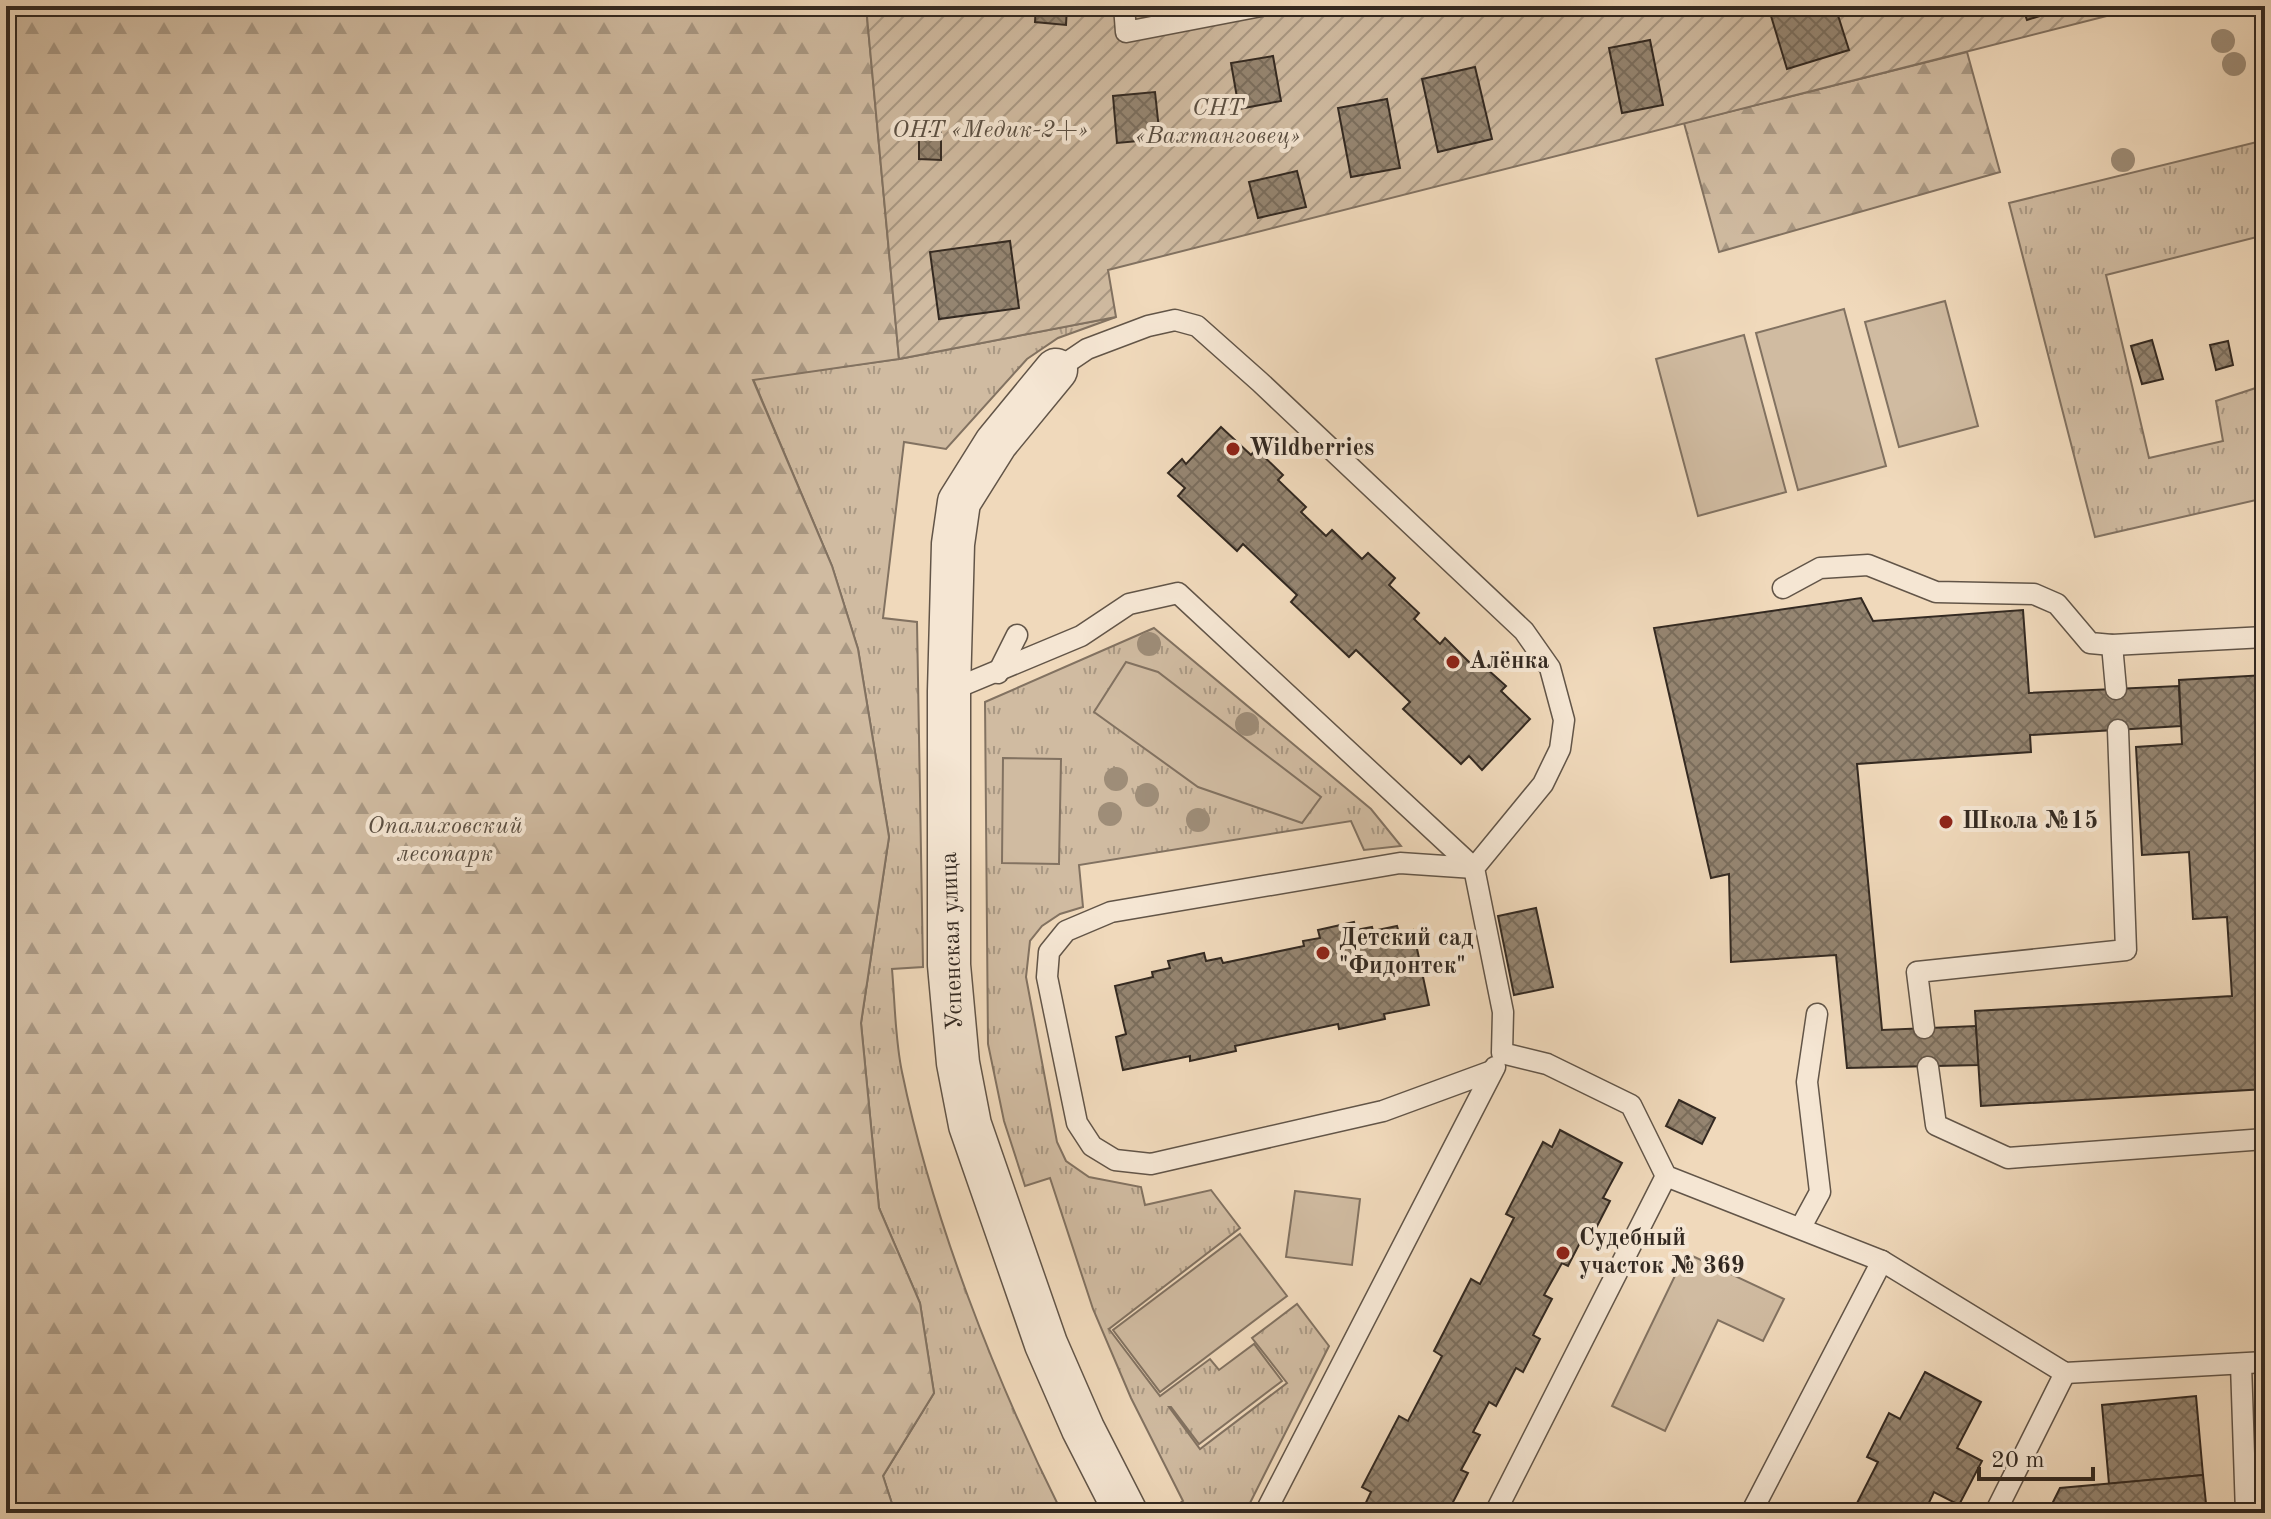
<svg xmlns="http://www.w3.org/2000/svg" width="2271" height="1519" font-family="'Old Standard TT',serif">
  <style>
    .grass { fill: url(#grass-tufts); stroke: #827261; stroke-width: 2 }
    .forest { fill: url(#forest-firs); stroke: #827261; stroke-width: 2 }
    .park { fill: #d0bba1; stroke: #827261; stroke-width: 2 }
    .garden { fill: url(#garden-furrows); stroke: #827261; stroke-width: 2 }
    .building { fill: url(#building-cross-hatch); stroke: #332921; stroke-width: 2 }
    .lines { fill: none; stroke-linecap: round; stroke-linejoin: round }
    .lane-casing { stroke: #625548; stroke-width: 23 }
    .street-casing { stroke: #625548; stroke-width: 45 }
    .lane { stroke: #f5e6d3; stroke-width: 20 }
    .street { stroke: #f5e6d3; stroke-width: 42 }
    .tree { fill: #9e8d78 }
    .poi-dot { fill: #8f2418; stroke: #f5e6d3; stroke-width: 3 }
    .labels { text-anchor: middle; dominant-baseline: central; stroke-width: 8; stroke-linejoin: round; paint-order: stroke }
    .park-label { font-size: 24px; font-style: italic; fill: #5a4e41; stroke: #f5e6d3 }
    .poi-label { font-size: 24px; font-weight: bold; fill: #332921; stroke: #f5e6d3; text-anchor: start }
    .street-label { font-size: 24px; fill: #332921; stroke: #f5e6d3 }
  </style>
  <defs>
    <pattern id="grass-tufts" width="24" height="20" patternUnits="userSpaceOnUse" patternTransform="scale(2)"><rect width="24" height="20" fill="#d0bba1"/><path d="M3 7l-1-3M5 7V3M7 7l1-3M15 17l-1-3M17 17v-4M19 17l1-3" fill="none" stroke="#a99883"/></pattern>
    <pattern id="forest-firs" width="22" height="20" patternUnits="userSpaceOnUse" patternTransform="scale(2)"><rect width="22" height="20" fill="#d0bba1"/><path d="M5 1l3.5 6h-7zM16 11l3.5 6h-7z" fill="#a99883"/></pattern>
    <pattern id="garden-furrows" width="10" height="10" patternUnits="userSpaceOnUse" patternTransform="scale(2)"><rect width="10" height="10" fill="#d0bba1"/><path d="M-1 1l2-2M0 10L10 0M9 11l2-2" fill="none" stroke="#a99883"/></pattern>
    <pattern id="building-cross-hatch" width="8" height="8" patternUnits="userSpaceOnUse" patternTransform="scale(2)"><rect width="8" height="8" fill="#958571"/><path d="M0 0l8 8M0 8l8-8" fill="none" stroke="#7a6d5c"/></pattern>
  </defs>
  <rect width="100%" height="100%" fill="#f0d9bb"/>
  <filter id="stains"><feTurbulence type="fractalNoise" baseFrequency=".0025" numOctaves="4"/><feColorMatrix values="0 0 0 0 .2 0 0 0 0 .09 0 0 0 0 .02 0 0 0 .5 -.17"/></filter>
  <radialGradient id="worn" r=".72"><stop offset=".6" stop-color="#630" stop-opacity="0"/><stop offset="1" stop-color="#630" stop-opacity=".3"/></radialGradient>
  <g class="grass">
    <path d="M 2265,140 L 2265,235 L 2106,275 L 2149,458 L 2223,441 L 2216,401 L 2265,385 L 2265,498 L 2095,537 L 2009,203 Z"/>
    <path d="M 1116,317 L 1058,338 L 1027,359 L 946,449 L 904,442 L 883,618 L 917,622 L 923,967 L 892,969 C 895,1003 895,1039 902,1072 C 932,1218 995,1379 1062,1513 L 895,1513 L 883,1476 L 934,1393 L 920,1303 L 879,1208 L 861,1023 L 889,837 L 858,649 L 832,566 L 753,379 L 899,359 Z"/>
    <path d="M 1154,628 L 1371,809 L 1401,846 L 1364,850 L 1351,821 L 1079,865 L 1083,907 L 1060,914 L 1042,926 L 1030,941 L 1026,977 L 1057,1142 L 1066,1161 L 1089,1177 L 1141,1187 L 1145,1205 L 1211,1190 L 1240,1228 L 1109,1329 L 1160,1396 L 1210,1359 L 1219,1370 L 1254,1344 L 1282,1381 L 1199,1444 L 1171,1407 L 1169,1407 L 1200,1449 L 1287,1383 L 1252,1338 L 1297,1304 L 1329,1346 L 1245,1513 L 1164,1513 L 1183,1501 L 1131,1398 L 1093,1309 L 1050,1178 L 1025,1186 L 1004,1121 L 988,1044 L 985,702 Z"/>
  </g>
  <g class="forest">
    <path d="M 6,6 L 866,6 L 899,359 L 753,380 L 832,566 L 858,649 L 889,837 L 861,1023 L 879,1208 L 920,1303 L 934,1393 L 883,1476 L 895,1513 L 6,1513 Z"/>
    <path d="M 1967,52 L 2000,172 L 1719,252 L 1684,123 Z"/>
  </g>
  <g class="park">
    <path d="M 1945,301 L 1978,426 L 1899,447 L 1865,322 Z"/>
    <path d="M 1844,309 L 1886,466 L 1798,490 L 1756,333 Z"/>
    <path d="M 1744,335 L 1786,492 L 1698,516 L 1656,359 Z"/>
    <path d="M 1126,662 L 1158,672 L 1321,797 L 1302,823 L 1198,787 L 1094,712 Z"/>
    <path d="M 1003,758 L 1061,759 L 1059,864 L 1002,863 Z"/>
    <path d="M 1295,1191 L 1360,1199 L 1352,1265 L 1286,1257 Z"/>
    <path d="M 1240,1234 L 1287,1296 L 1160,1392 L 1113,1330 Z"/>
    <path d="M 1686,1253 L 1784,1299 L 1763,1341 L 1718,1320 L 1665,1431 L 1612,1406 Z"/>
  </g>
  <path class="garden" d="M 866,6 L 2146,6 L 1108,270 L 1116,317 L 899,359 Z"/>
  <g class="building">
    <path d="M 1036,6 L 1067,6 L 1066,25 L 1035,22 Z"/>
    <path d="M 1768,6 L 1835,6 L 1849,50 L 1787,69 Z"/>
    <path d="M 2022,6 L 2072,6 L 2027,20 Z"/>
    <path d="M 1650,40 L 1663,105 L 1622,113 L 1609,48 Z"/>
    <path d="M 1273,56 L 1281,101 L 1239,109 L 1231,63 Z"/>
    <path d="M 1475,67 L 1492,139 L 1438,152 L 1422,79 Z"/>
    <path d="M 1155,92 L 1160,139 L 1117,143 L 1113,96 Z"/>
    <path d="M 1387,99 L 1400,168 L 1351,177 L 1338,108 Z"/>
    <path d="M 919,132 L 941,132 L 941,160 L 919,159 Z"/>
    <path d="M 1297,171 L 1306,207 L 1258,218 L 1249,182 Z"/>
    <path d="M 1010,241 L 1019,308 L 939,319 L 930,252 Z"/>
    <path d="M 2152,340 L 2163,379 L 2142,384 L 2131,346 Z"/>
    <path d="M 2228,341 L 2233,365 L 2216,370 L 2210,345 Z"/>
    <path d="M 1221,427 L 1251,455 L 1256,449 L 1283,475 L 1278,480 L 1306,507 L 1301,512 L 1326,536 L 1332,530 L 1362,559 L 1368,553 L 1395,578 L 1389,585 L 1419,613 L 1414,619 L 1440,644 L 1445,638 L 1473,666 L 1478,661 L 1506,686 L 1501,691 L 1530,719 L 1482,770 L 1469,756 L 1461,764 L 1403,709 L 1410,702 L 1356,650 L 1349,657 L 1291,602 L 1297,595 L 1243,544 L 1237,551 L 1178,496 L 1185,488 L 1168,473 L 1182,459 L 1186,464 Z"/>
    <path d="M 1861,598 L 1873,621 L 2023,610 L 2029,693 L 2179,686 L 2181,726 L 2030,735 L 2031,752 L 1857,764 L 1882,1030 L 1976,1026 L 1979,1065 L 1847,1068 L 1836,955 L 1731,962 L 1729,874 L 1711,878 L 1654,628 Z"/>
    <path d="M 2265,675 L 2265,915 L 2260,915 L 2265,994 L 2265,1089 L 1981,1106 L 1975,1011 L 2232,996 L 2227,917 L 2193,919 L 2189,852 L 2142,855 L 2136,747 L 2182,744 L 2179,680 Z"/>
    <path d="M 1536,908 L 1553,987 L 1514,995 L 1498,916 Z"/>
    <path d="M 1354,922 L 1356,930 L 1372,927 L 1373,931 L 1397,926 L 1399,933 L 1413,930 L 1429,1005 L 1384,1014 L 1385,1019 L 1339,1029 L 1338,1024 L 1235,1046 L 1236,1051 L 1190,1061 L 1190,1056 L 1123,1070 L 1116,1037 L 1126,1034 L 1115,986 L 1153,977 L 1152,972 L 1170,968 L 1168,961 L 1204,953 L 1206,961 L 1221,958 L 1223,963 L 1304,946 L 1303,941 L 1320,938 L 1318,930 Z"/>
    <path d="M 1679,1100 L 1715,1118 L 1702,1144 L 1666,1126 Z"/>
    <path d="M 1560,1130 L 1622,1163 L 1603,1198 L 1610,1201 L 1593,1234 L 1586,1231 L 1568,1266 L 1562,1263 L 1544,1295 L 1552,1299 L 1533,1335 L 1540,1339 L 1523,1372 L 1516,1368 L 1496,1406 L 1489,1402 L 1473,1432 L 1480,1435 L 1461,1470 L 1468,1473 L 1451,1506 L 1444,1503 L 1439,1513 L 1361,1513 L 1371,1492 L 1362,1487 L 1399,1416 L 1408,1421 L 1442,1356 L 1434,1351 L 1471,1279 L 1480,1284 L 1514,1218 L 1506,1214 L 1543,1142 L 1552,1147 Z"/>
    <path d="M 1925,1372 L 1981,1402 L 1957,1448 L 1982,1461 L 1959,1505 L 1934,1492 L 1924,1513 L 1852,1513 L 1878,1462 L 1867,1457 L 1889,1413 L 1900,1419 Z"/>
    <path d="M 2196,1396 L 2203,1475 L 2109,1484 L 2102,1405 Z"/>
    <path d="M 2203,1475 L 2207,1513 L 2060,1513 L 2050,1508 L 2060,1488 Z"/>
  </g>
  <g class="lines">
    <defs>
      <g id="lane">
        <path d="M 1124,6 L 1126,32 L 1261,6"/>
        <path d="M 1056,370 L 1087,349 L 1148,326 L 1175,320 L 1197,326 L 1260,382 L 1524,631 L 1550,668 L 1564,720 L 1560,749 L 1543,784 L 1474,868 L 1503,1012 L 1502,1053 L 1547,1064 L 1631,1105 L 1666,1176 L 1882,1261 L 2065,1373 L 2265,1362"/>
        <path d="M 1783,588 L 1820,568 L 1868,565 L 1936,592 L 2034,594 L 2057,604 L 2090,643 L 2112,645 L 2265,637"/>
        <path d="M 2112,645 L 2116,689"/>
        <path d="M 998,673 L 1017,635"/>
        <path d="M 949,691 L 1081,636 L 1129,604 L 1178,593 L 1474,868"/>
        <path d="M 1474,868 L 1400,863 L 1111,912 L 1066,931 L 1049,952 L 1047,977 L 1077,1123 L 1092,1146 L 1115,1160 L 1151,1164 L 1383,1111 L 1492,1071"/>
        <path d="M 1924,1028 L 1917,972 L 2126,950 L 2118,730"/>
        <path d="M 1928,1067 L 1936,1125 L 2008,1158 L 2265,1139"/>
        <path d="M 1801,1227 L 1820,1192 L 1807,1082 L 1817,1014"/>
        <path d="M 2241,1364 L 2246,1513"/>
        <path d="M 1265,1513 L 1495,1067"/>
        <path d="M 1495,1513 L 1666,1176"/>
        <path d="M 1751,1513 L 1882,1261"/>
        <path d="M 1995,1513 L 2065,1373"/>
      </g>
      <path id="street" d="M 1056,370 L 996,443 L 959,502 L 953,544 L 949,691 L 949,965 L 958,1063 L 970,1125 L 1046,1344 L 1083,1429 L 1126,1513"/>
    </defs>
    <use href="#lane" class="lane-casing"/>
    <use href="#street" class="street-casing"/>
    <use href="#lane" class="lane"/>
    <use href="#street" class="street"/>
  </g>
  <g class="tree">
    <circle cx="2223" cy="41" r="12"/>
    <circle cx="2234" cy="64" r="12"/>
    <circle cx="2123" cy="160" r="12"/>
    <circle cx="1149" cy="644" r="12"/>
    <circle cx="1247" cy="724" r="12"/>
    <circle cx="1116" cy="779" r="12"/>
    <circle cx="1147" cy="795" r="12"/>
    <circle cx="1110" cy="814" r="12"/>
    <circle cx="1198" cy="820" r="12"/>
  </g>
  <g class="poi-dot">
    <circle cx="1233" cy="449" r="8"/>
    <circle cx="1453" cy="662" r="8"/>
    <circle cx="1946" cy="822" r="8"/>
    <circle cx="1323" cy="953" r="8"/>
    <circle cx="1563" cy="1253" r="8"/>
  </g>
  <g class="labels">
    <g class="park-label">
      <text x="1218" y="109">СНТ<tspan x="1218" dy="28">«Вахтанговец»</tspan></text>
      <text x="990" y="131">ОНТ «Медик-2+»</text>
      <text x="445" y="827">Опалиховский<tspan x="445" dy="28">лесопарк</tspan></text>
    </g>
    <g class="poi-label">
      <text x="1249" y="449">Wildberries</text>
      <text x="1469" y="662">Алёнка</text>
      <text x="1962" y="822">Школа №15</text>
      <text x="1339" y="939">Детский сад<tspan x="1339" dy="28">"Фидонтек"</tspan></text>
      <text x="1579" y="1239">Судебный<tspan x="1579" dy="28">участок № 369</tspan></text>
    </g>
    <g class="street-label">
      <text transform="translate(953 941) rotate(-92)">Успенская улица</text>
    </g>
  </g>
  <rect width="2271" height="1519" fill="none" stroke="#f0d9bb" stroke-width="32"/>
  <rect x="8" y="8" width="2255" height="1503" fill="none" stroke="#332921" stroke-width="4"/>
  <rect x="16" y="16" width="2239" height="1487" fill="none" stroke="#332921" stroke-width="2"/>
  <path d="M1979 1467v12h114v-12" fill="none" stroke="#332921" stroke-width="4"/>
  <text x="1991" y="1467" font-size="24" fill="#332921" stroke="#f5e6d3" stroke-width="6" paint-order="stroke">20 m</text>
  <rect width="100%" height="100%" filter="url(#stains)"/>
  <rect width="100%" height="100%" fill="url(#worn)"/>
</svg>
